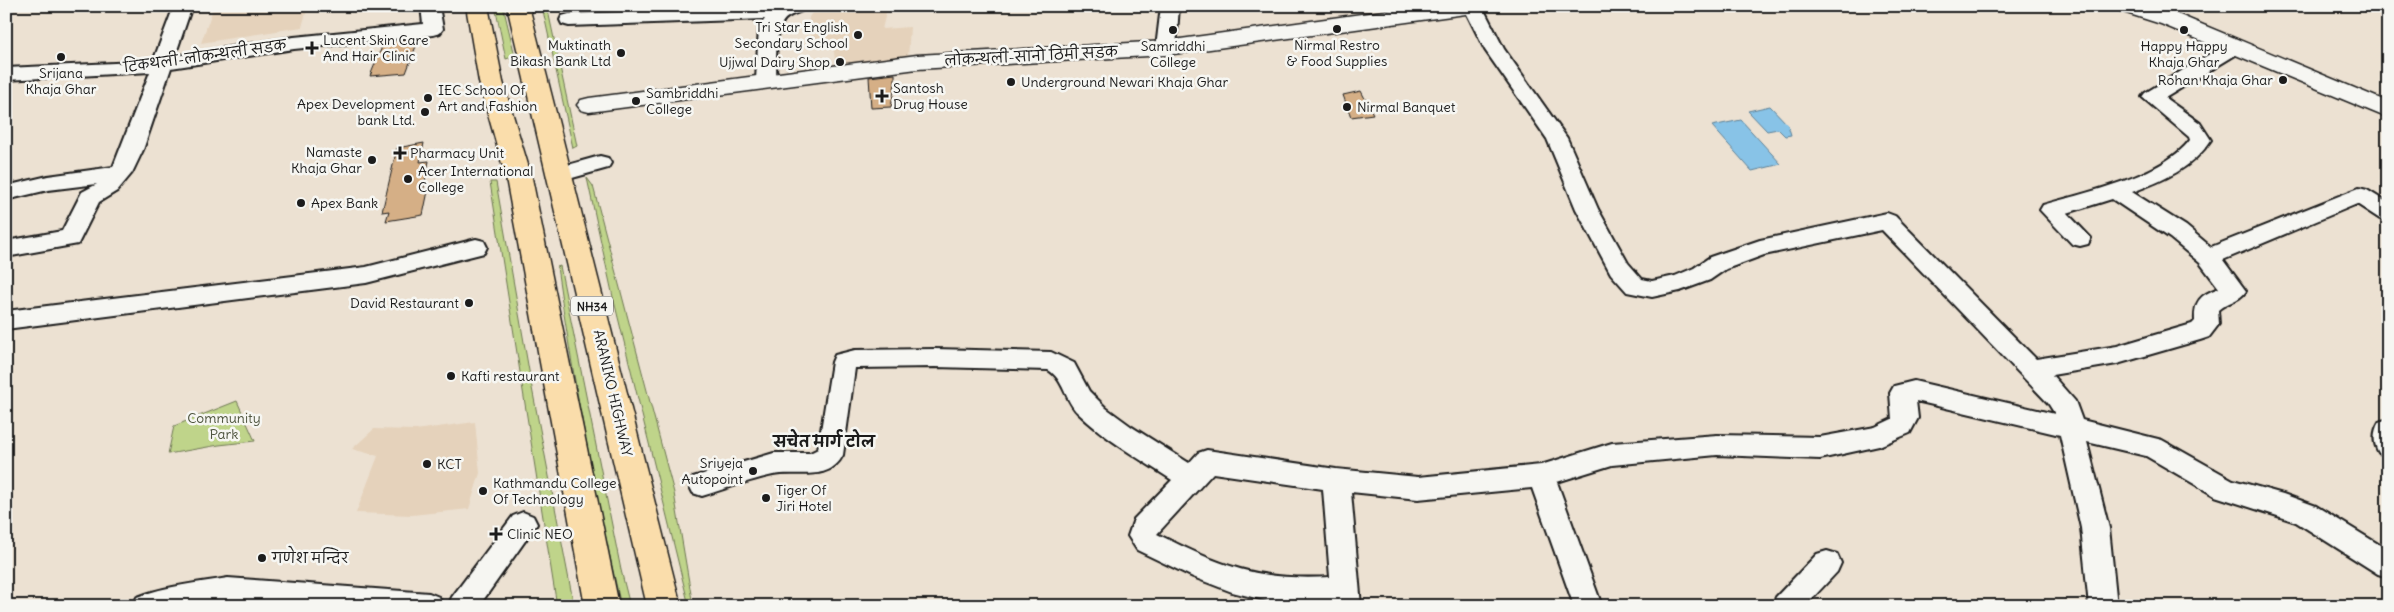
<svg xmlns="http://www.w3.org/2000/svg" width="2394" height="612" font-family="Delius,'Playpen Sans Deva',sans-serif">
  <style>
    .built { fill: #e5d2bb }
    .green { fill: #bfd48a; stroke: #6e7853 }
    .water { fill: #88c3e7; stroke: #5d8096 }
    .building { fill: #d5af86; stroke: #1c1c1c }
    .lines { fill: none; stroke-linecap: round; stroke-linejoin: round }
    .street-casing { stroke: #1c1c1c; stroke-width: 4 }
    .secondary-casing { stroke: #1c1c1c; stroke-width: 3 }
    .highway-casing { stroke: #1c1c1c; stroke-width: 3 }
    .street { fill: #f6f6f2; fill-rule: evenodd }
    .secondary { fill: #f6f6f2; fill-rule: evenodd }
    .highway { fill: #faddab; fill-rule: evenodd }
    .poi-dot { fill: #1c1c1c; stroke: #f6f6f2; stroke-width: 2 }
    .labels { text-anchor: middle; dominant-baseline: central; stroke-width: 5; stroke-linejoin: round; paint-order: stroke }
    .shield { fill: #f6f6f2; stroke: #5d5d5c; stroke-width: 1 }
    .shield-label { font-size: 12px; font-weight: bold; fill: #1c1c1c }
    .poi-label { font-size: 14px; fill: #1c1c1c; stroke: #f6f6f2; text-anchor: start }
    .street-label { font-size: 14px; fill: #1c1c1c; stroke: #f6f6f2 }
    .park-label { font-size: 14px; fill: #4d533d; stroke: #f6f6f2 }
    .neighbourhood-label { font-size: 15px; font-weight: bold; fill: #1c1c1c; stroke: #f6f6f2 }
  </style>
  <rect width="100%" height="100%" fill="#ece1d2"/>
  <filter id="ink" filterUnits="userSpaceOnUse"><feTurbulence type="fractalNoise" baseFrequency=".02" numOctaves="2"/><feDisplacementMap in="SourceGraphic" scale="10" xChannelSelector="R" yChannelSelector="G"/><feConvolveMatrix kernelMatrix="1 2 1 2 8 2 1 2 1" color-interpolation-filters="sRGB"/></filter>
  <g filter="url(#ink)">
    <g class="built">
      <path d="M 214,6 L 308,6 L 302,27 L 201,43 Z"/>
      <path d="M 577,6 L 728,6 L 727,11 L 581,16 Z"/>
      <path d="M 817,6 L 865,6 L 865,9 L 887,9 L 882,29 L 910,27 L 908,58 L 836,64 L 832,42 L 806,46 L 809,17 Z"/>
      <path d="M 475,422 L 480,473 L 469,509 L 412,515 L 356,513 L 378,456 L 352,449 L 374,429 L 415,430 Z"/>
    </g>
    <g class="green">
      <path d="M 495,6 L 503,6 L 515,56 L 506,59 Z"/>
      <path d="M 542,6 L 547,6 L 577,146 L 573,148 Z"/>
      <path d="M 587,178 L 593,186 L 674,493 L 693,606 L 689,606 L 613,297 Z"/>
      <path d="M 490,182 L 496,182 L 532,388 L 574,606 L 558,606 L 556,600 Z"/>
      <path d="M 560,266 L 621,570 L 630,606 L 621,606 C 595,493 573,381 557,267 Z"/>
      <path d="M 237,401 L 255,441 L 219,445 L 168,454 L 174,426 Z"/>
    </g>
    <g class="water">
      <path d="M 1770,106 L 1788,125 L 1791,135 L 1785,136 L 1778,129 L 1767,131 L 1748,111 Z"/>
      <path d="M 1741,120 L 1781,164 L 1752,171 L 1712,126 Z"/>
    </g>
    <g class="building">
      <path d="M 419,38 L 406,73 L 370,76 L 384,42 Z"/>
      <path d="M 895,74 L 895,83 L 891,107 L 871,108 L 869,77 Z"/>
      <path d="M 1361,91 L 1373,114 L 1351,117 L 1343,95 Z"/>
      <path d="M 424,143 L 420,162 L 429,161 L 423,192 L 428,191 L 423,215 L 386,221 L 389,211 L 382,212 L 397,148 Z"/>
    </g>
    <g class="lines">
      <defs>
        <g id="street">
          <path d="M 174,6 L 192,6 L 175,56 L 294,37 L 423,24 L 421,6 L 439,6 L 443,29 L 440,33 L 433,35 L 294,49 L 171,68 L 143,150 L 132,173 L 117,191 L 99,202 L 78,244 L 6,257 L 6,241 L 62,231 L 82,192 L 97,184 L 48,190 L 6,200 L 6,186 L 48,176 L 113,167 L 150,72 L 6,80 L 6,68 L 136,62 L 154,59 Z"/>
          <path d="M 781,6 L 808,6 C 803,13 795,12 788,17 C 773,25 777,64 776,80 L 773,84 L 766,86 L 759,84 L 756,80 L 759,27 L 765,19 L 569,26 L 562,24 L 560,20 L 562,16 L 569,14 Z"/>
          <path d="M 1161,6 L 1179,6 L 1176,48 L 1173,52 L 1159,52 L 1156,48 Z"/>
          <path d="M 1463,6 L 1482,6 L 1504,49 L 1567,138 L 1598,209 L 1628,263 L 1642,279 L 1652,281 L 1675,276 L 1694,268 L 1710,257 L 1760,240 L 1887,213 L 1895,216 L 2036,359 L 2117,346 L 2192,324 L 2195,321 C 2194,301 2200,295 2219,288 L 2200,263 L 2170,238 L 2112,199 L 2067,213 L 2091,238 L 2088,244 L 2080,246 L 2072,244 L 2040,210 L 2043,205 C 2087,192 2162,177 2190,140 L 2189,137 L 2142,97 L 2145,93 L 2228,43 L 2242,43 L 2245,47 L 2242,51 L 2165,98 L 2200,123 L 2211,140 C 2193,168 2163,181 2132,192 L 2186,226 L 2211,247 L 2359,188 L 2367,190 L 2388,203 L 2388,222 L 2380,219 L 2357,204 L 2223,260 L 2246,291 C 2240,301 2227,302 2218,310 L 2219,324 L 2209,337 L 2200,340 L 2117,364 L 2052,375 L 2075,401 L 2082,420 L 2162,440 L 2233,480 L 2283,494 L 2316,506 L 2388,550 L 2388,577 L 2378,574 L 2296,522 L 2215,496 L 2146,456 L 2087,442 L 2109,528 L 2117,606 L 2089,606 L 2081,528 L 2060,435 L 1916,401 L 1918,418 L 1910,433 L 1879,446 L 1820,459 L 1717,455 L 1612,465 L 1557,482 L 1602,606 L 1574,606 L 1532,488 L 1418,499 L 1351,492 L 1361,606 L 1333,606 L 1332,602 L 1272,602 L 1232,592 L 1193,577 L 1137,550 L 1128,536 L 1134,519 L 1172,480 C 1140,459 1106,440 1078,413 C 1065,401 1064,379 1048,370 L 935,367 L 855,368 L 843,455 C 829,483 797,470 773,475 C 749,480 725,489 702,496 L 693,493 L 689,485 L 693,477 L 774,453 L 810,453 L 818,449 L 832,362 L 835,355 L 855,350 L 935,349 L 1051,352 L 1074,363 L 1089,391 L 1106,408 L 1132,427 L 1189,463 L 1198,453 L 1207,450 L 1336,469 L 1418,477 L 1541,465 L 1612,443 L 1717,435 L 1820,437 L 1875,427 L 1892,419 L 1890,393 L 1894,386 L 1914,381 L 2055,414 L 2048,403 L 1882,230 L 1764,255 L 1726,269 L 1710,280 L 1680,291 L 1652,297 L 1627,292 L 1611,274 L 1576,209 L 1547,139 L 1485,50 ZM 1213,473 L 1323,489 L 1330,577 C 1256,581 1222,566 1157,534 Z"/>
          <path d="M 600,156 L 608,158 L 611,163 L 608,168 L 558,182 L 550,180 L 547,175 L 550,170 Z"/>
          <path d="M 476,239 L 484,241 L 487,247 L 484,253 L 366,283 L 6,329 L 6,311 L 366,267 Z"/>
          <path d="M 2388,419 L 2388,456 L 2379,453 C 2373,443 2373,432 2379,422 Z"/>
          <path d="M 523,512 L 533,516 L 537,524 L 479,606 L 448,606 L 452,597 L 513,516 Z"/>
          <path d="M 1827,551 L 1837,554 L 1841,563 L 1837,572 L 1805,606 L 1772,606 L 1776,597 L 1817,554 Z"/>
          <path d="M 228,578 L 429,593 L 439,597 L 443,606 L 258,606 C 216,603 174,606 133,606 L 137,597 C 166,586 197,583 228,578 Z"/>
        </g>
        <g id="secondary">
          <path d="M 1419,6 L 1484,6 L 1481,11 L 1473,13 L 1166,55 L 917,69 L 589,112 L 581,110 L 577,105 L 581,100 L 589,98 L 917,55 L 1166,41 Z"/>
          <path d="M 2117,6 L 2151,6 L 2177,14 L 2388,102 L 2388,118 L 2161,24 L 2120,11 Z"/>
        </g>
        <g id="highway">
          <path d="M 466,6 L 488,6 L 503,82 L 532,178 L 619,606 L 585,606 L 506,178 L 479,82 Z"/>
          <path d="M 507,6 L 529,6 L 681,606 L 647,606 Z"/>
        </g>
      </defs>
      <use href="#street" class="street-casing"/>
      <use href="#secondary" class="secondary-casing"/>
      <use href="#highway" class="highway-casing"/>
      <use href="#street" class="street"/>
      <use href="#secondary" class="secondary"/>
      <use href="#highway" class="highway"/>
    </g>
  </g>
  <g class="poi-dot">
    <circle cx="1337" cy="29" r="5"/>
    <circle cx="1173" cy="30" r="5"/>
    <circle cx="2184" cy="30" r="5"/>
    <circle cx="858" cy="35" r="5"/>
    <path d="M309.5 40.5h5v5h5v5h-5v5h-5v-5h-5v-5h5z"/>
    <circle cx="621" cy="53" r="5"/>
    <circle cx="61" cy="57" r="5"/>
    <circle cx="840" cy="62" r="5"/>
    <circle cx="2283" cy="80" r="5"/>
    <circle cx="1011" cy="82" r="5"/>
    <path d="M879.5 88.5h5v5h5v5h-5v5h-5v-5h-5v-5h5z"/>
    <circle cx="428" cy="98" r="5"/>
    <circle cx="636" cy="101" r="5"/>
    <circle cx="1347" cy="107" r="5"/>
    <circle cx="425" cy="112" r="5"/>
    <path d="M397.5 145.5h5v5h5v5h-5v5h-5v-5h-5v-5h5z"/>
    <circle cx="372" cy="160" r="5"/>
    <circle cx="408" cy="179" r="5"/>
    <circle cx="301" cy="203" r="5"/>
    <circle cx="469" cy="303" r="5"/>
    <circle cx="451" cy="376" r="5"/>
    <circle cx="427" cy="464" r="5"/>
    <circle cx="753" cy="471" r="5"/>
    <circle cx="483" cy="491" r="5"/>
    <circle cx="766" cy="498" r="5"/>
    <path d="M493.5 526.5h5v5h5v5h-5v5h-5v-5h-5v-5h5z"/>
    <circle cx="262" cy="558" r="5"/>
  </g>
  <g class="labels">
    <rect class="shield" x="571" y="296.5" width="42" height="19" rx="4"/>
    <g class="shield-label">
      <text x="592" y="306">NH34</text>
    </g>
    <g class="poi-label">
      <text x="848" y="27" text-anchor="end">Tri Star English<tspan x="848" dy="16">Secondary School</tspan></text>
      <text x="323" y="40">Lucent Skin Care<tspan x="323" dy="16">And Hair Clinic</tspan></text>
      <text x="611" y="45" text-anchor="end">Muktinath<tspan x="611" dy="16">Bikash Bank Ltd</tspan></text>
      <text x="1337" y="45" text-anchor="middle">Nirmal Restro<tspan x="1337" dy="16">&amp; Food Supplies</tspan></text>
      <text x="1173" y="46" text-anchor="middle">Samriddhi<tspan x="1173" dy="16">College</tspan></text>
      <text x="2184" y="46" text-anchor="middle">Happy Happy<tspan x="2184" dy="16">Khaja Ghar</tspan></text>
      <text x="830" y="62" text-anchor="end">Ujjwal Dairy Shop</text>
      <text x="61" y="73" text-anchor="middle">Srijana<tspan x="61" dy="16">Khaja Ghar</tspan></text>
      <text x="2273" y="80" text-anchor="end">Rohan Khaja Ghar</text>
      <text x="1021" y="82">Underground Newari Khaja Ghar</text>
      <text x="893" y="88">Santosh<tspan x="893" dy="16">Drug House</tspan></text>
      <text x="438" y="90">IEC School Of<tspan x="438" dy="16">Art and Fashion</tspan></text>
      <text x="646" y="93">Sambriddhi<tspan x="646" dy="16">College</tspan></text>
      <text x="415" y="104" text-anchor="end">Apex Development<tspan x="415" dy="16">bank Ltd.</tspan></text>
      <text x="1357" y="107">Nirmal Banquet</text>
      <text x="362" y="152" text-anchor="end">Namaste<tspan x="362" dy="16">Khaja Ghar</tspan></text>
      <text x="410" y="153">Pharmacy Unit</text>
      <text x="418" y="171">Acer International<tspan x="418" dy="16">College</tspan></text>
      <text x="311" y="203">Apex Bank</text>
      <text x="459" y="303" text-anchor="end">David Restaurant</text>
      <text x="461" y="376">Kafti restaurant</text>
      <text x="743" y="463" text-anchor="end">Sriyeja<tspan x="743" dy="16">Autopoint</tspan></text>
      <text x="437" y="464">KCT</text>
      <text x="493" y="483">Kathmandu College<tspan x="493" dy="16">Of Technology</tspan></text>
      <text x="776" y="490">Tiger Of<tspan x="776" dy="16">Jiri Hotel</tspan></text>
      <text x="507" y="534">Clinic NEO</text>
      <text x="272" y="558">गणेश मन्दिर</text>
    </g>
    <g class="street-label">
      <text transform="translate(205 56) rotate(-8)">टिकथली-लोकन्थली सडक</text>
      <text transform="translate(1031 56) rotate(-3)">लोकन्थली-सानो ठिमी सडक</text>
      <text transform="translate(613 393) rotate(77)">ARANIKO HIGHWAY</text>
    </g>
    <g class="park-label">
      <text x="224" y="418">Community<tspan x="224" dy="16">Park</tspan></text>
    </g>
    <g class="neighbourhood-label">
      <text x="824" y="441">सचेत मार्ग टोल</text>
    </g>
  </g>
  <rect width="2394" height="612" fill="none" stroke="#f6f6f2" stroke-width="25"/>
  <rect x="12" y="12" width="2369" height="587" fill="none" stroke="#1c1c1c" stroke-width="2" filter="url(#ink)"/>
</svg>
